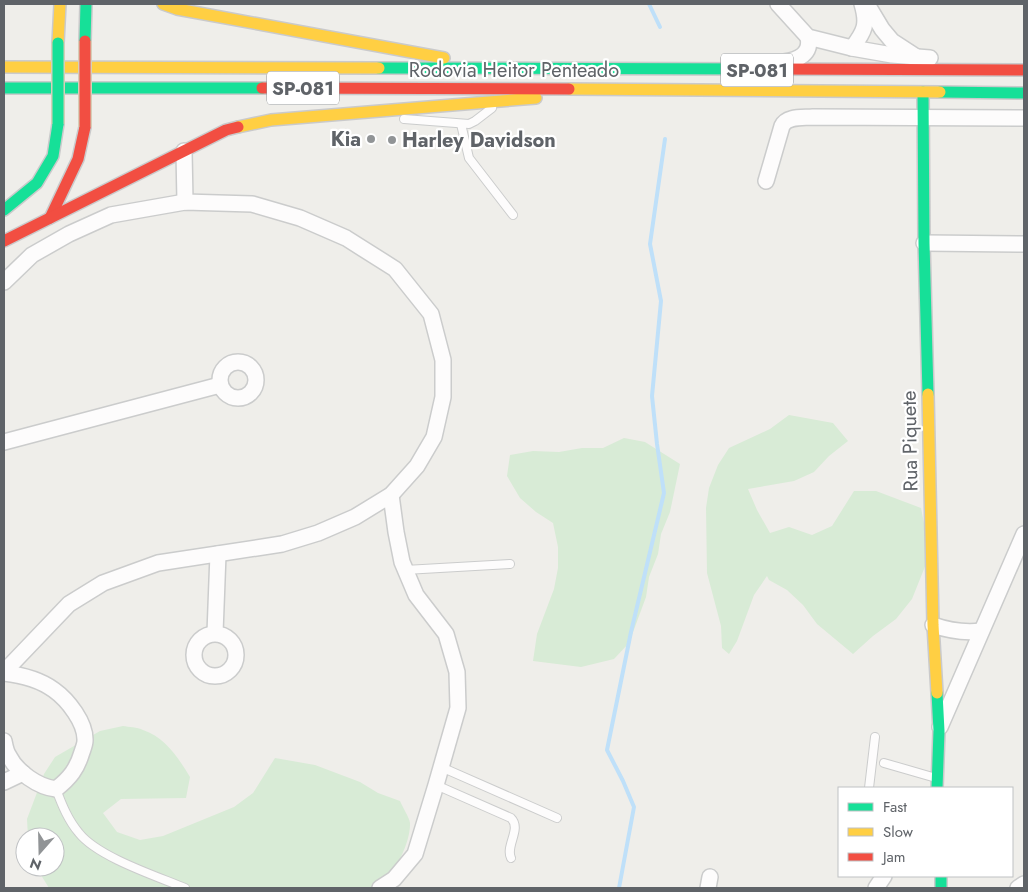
<svg xmlns="http://www.w3.org/2000/svg" width="1028" height="892" font-family="Jost,sans-serif">
  <style>
    .green { fill: #d8ebd6 }
    .lines { fill: none; stroke-linecap: round; stroke-linejoin: round }
    .stream { stroke: #bfe0f9; stroke-width: 4 }
    .lane-casing { stroke: #cbcccc; stroke-width: 10 }
    .street-casing { stroke: #cbcccc; stroke-width: 18 }
    .fast-casing { stroke: #cacacb; stroke-width: 14 }
    .slow-casing { stroke: #cacacb; stroke-width: 14 }
    .jam-casing { stroke: #cacacb; stroke-width: 14 }
    .lane { stroke: #fdfcfc; stroke-width: 8 }
    .street { stroke: #fdfcfc; stroke-width: 15 }
    .fast { stroke: #16e098; stroke-width: 11 }
    .slow { stroke: #ffcf43; stroke-width: 11 }
    .jam { stroke: #f24e42; stroke-width: 11 }
    .fast-bridge-casing { stroke: #d7ceb8; stroke-width: 14; stroke-linecap: butt }
    .jam-bridge-casing { stroke: #d7ceb8; stroke-width: 14; stroke-linecap: butt }
    .fast-bridge { stroke: #16e098; stroke-width: 11 }
    .jam-bridge { stroke: #f24e42; stroke-width: 11 }
    .poi-dot { fill: #919496; stroke: #fff; stroke-width: 2 }
    .labels { text-anchor: middle; dominant-baseline: central; stroke-width: 4.5; stroke-linejoin: round; paint-order: stroke }
    .shield { fill: #fff; stroke: #8f9295; stroke-width: 1 }
    .shield-label { font-size: 19px; font-weight: bold; fill: #5f6368 }
    .street-label { font-size: 20px; fill: #5f6368; stroke: #fff }
    .poi-label { font-size: 20px; font-weight: bold; fill: #5f6368; stroke: #fff; text-anchor: end }
  </style>
  <rect width="100%" height="100%" fill="#efeeea"/>
  <g class="green">
    <path d="M 789,415 L 833,423 L 848,441 L 829,456 L 814,472 L 794,481 L 748,489 L 757,510 L 770,533 L 789,527 L 812,535 L 832,526 L 854,491 L 876,491 L 921,508 L 930,554 L 912,599 L 896,619 L 873,636 L 853,654 L 817,624 L 803,605 L 787,590 L 769,580 L 767,576 L 754,595 L 737,641 L 729,654 L 722,648 L 721,626 L 707,573 L 706,508 L 709,488 L 718,465 L 729,448 L 770,429 Z"/>
    <path d="M 624,438 L 645,442 L 680,464 L 670,512 L 661,534 L 658,554 L 649,577 L 646,597 L 629,643 L 614,659 L 581,667 L 533,661 L 537,634 L 554,589 L 558,568 L 558,547 L 553,523 L 536,512 L 520,498 L 507,476 L 510,455 L 533,451 L 559,452 L 582,448 L 603,448 Z"/>
    <path d="M 123,726 C 129,727 137,727 143,730 C 165,737 179,759 190,777 L 186,798 L 121,799 L 103,813 L 117,832 L 140,840 L 163,836 L 234,807 L 253,793 L 275,758 L 315,765 L 360,782 L 378,793 L 400,801 C 403,808 409,817 410,823 C 411,843 391,885 371,888 L 49,888 L 36,867 L 55,867 L 55,837 L 28,837 L 27,819 L 44,774 L 55,757 L 100,731 Z"/>
  </g>
  <g class="lines">
    <g class="stream">
      <path d="M 649,4 L 660,27"/>
      <path d="M 619,888 L 634,807 L 623,781 L 607,750 L 631,632 L 664,493 L 657,444 L 652,396 L 661,301 L 650,244 L 665,139"/>
    </g>
    <defs>
      <g id="lane">
        <path d="M 404,119 L 469,124 L 475,121 L 492,108"/>
        <path d="M 461,124 L 469,158 L 513,215"/>
        <path d="M 405,570 L 510,564"/>
        <path d="M 884,763 L 936,778"/>
        <path d="M 441,767 L 557,818"/>
        <path d="M 436,785 L 511,818 C 522,829 505,846 511,858"/>
        <path d="M 869,788 L 875,737"/>
        <path d="M 56,789 C 62,805 68,820 79,833 C 98,857 156,876 185,888"/>
      </g>
      <g id="street">
        <path d="M 778,4 L 808,37 L 852,48 L 892,55 L 930,58"/>
        <path d="M 867,4 L 882,29 L 892,41 L 915,56"/>
        <path d="M 852,48 C 865,31 868,24 862,4"/>
        <path d="M 784,62 C 798,60 812,54 808,37"/>
        <path d="M 184,151 L 185,202"/>
        <path d="M 766,181 L 782,126 C 787,116 802,118 813,117 L 1024,118"/>
        <path d="M 924,243 L 1024,244"/>
        <path d="M 4,282 L 32,255 L 69,234 L 111,215 L 185,202 L 252,204 L 300,218 L 346,238 L 395,269 L 431,314 L 443,360 L 443,397 L 434,437 L 417,466 L 391,495 L 355,517 L 318,533 L 282,544 L 158,563 L 103,583 L 69,604 L 4,672"/>
        <circle cx="238" cy="380" r="18"/>
        <path d="M 4,442 L 220,385"/>
        <path d="M 933,625 C 950,631 964,633 981,631"/>
        <path d="M 215,633 L 218,554"/>
        <circle cx="215" cy="655" r="21"/>
        <path d="M 4,673 C 22,675 39,679 54,690 C 68,700 86,723 85,741 C 85,744 83,749 82,752 C 77,769 70,778 56,789 C 38,787 17,772 9,756 C 6,752 5,746 4,741"/>
        <path d="M 940,727 L 1024,534"/>
        <path d="M 4,782 L 23,773"/>
        <path d="M 380,888 L 394,879 L 415,854 L 436,785 L 458,708 L 457,672 L 446,634 L 416,595 L 402,562 L 396,532 L 391,495"/>
        <path d="M 708,888 L 710,877"/>
        <path d="M 876,888 L 884,876"/>
        <path d="M 1018,888 L 1024,884"/>
      </g>
      <g id="fast">
        <path d="M 85,41 L 86,4"/>
        <path d="M 379,68 L 774,69"/>
        <path d="M 4,88 L 262,88"/>
        <path d="M 923,92 L 924,243 L 928,394"/>
        <path d="M 940,92 L 1024,93"/>
        <path d="M 4,210 L 37,183 L 53,156 L 58,124"/>
        <path d="M 937,693 L 939,731 L 937,788"/>
        <path d="M 941,876 L 941,888"/>
      </g>
      <g id="slow">
        <path d="M 163,4 L 177,9 L 444,58"/>
        <path d="M 58,43 L 60,4"/>
        <path d="M 4,67 L 379,68"/>
        <path d="M 569,89 L 940,92"/>
        <path d="M 238,127 L 271,120 L 536,98"/>
        <path d="M 928,394 L 933,625 L 937,693"/>
      </g>
      <g id="jam">
        <path d="M 774,69 L 1024,70"/>
        <path d="M 262,88 L 569,89"/>
        <path d="M 50,218 L 78,159 L 85,127"/>
        <path d="M 4,241 L 226,130 L 238,127"/>
      </g>
    </defs>
    <use href="#lane" class="lane-casing"/>
    <use href="#street" class="street-casing"/>
    <use href="#fast" class="fast-casing"/>
    <use href="#slow" class="slow-casing"/>
    <use href="#jam" class="jam-casing"/>
    <use href="#lane" class="lane"/>
    <use href="#street" class="street"/>
    <use href="#fast" class="fast"/>
    <use href="#slow" class="slow"/>
    <use href="#jam" class="jam"/>
    <defs>
      <path id="fast-bridge" d="M 58,43 L 58,124"/>
      <path id="jam-bridge" d="M 85,41 L 85,127"/>
    </defs>
    <use href="#fast-bridge" class="fast-bridge-casing"/>
    <use href="#jam-bridge" class="jam-bridge-casing"/>
    <use href="#fast-bridge" class="fast-bridge"/>
    <use href="#jam-bridge" class="jam-bridge"/>
  </g>
  <g class="poi-dot">
    <circle cx="371" cy="139" r="5"/>
    <circle cx="392" cy="140" r="5"/>
  </g>
  <g class="labels">
    <g class="shield">
      <rect x="721" y="53.5" width="72" height="33" rx="4"/>
      <rect x="267" y="71.5" width="72" height="33" rx="4"/>
    </g>
    <g class="shield-label">
      <text x="757" y="70">SP-081</text>
      <text x="303" y="88">SP-081</text>
    </g>
    <g class="street-label">
      <text x="514" y="70">Rodovia Heitor Penteado</text>
      <text transform="translate(910 441) rotate(-91)">Rua Piquete</text>
    </g>
    <g class="poi-label">
      <text x="361" y="139">Kia</text>
      <text x="402" y="140" text-anchor="start">Harley Davidson</text>
    </g>
  </g>
  <rect width="1028" height="892" fill="none" stroke="#5f6368" stroke-width="10"/>
  <rect x="838" y="787" width="175" height="90" fill="#ffffff" stroke="#bfc1c3"/>
  <rect x="848" y="803" width="25" height="8" fill="#16e098" stroke="#bfc1c3"/>
  <text x="883" y="812" font-size="15" fill="#5f6368">Fast</text>
  <rect x="848" y="828" width="25" height="8" fill="#ffcf43" stroke="#bfc1c3"/>
  <text x="883" y="837" font-size="15" fill="#5f6368">Slow</text>
  <rect x="848" y="853" width="25" height="8" fill="#f24e42" stroke="#bfc1c3"/>
  <text x="883" y="862" font-size="15" fill="#5f6368">Jam</text>
  <g transform="translate(40 852) rotate(200)"><circle r="24" fill="#ffffff" stroke="#bfc1c3"/>
  <path d="M0-4L9 19L0 12L-9 19Z" fill="#919496"/>
  <text y="-8" font-size="14" font-weight="bold" text-anchor="middle" fill="#5f6368">N</text>
  </g>
</svg>
